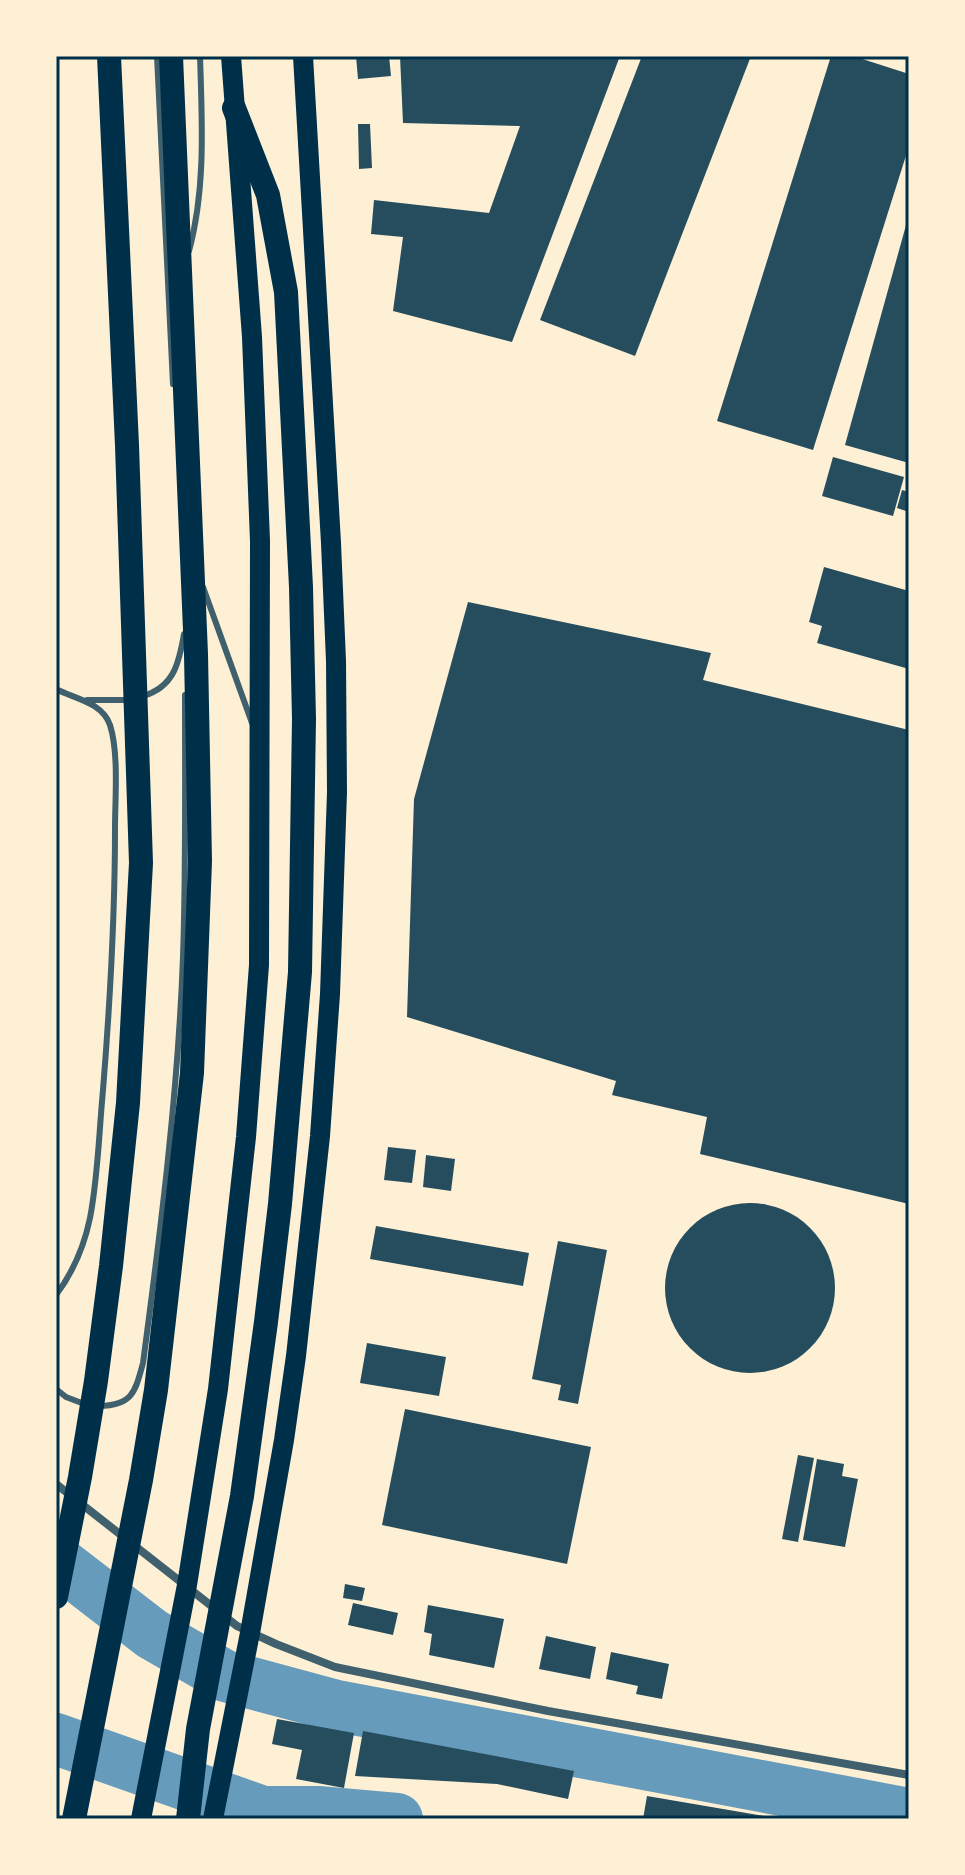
<svg xmlns="http://www.w3.org/2000/svg" width="965" height="1875" font-family="'Work Sans',sans-serif">
  <style>
    .lines { fill: none; stroke-linecap: round; stroke-linejoin: round }
    .river { stroke: #669bbc; stroke-width: 52 }
    .building { fill: #264d5e }
    .service { stroke: #3f606c; stroke-width: 6 }
    .minor { stroke: #3f606c; stroke-width: 8 }
    .primary { stroke: #003049; stroke-width: 20 }
    .motorway { stroke: #003049; stroke-width: 24 }
    .neatline { fill: none; stroke: #003049; stroke-width: 3 }
  </style>
  <rect width="100%" height="100%" fill="#fdf0d5"/>
  <g class="lines">
    <g class="river">
      <path d="M 56,1560 L 152,1634 L 225,1676 L 337,1706 L 909,1814"/>
      <path d="M 56,1739 L 263,1812 L 318,1812 L 397,1819"/>
    </g>
  </g>
  <g class="building">
    <path d="M 356,56 L 389,56 L 391,76 L 358,79 Z"/>
    <path d="M 400,56 L 620,56 L 512,342 L 393,311 L 403,237 L 371,234 L 374,200 L 489,213 L 520,126 L 403,123 Z"/>
    <path d="M 642,56 L 751,56 L 635,356 L 540,320 Z"/>
    <path d="M 831,56 L 853,56 L 909,74 L 909,146 L 813,450 L 717,421 Z"/>
    <path d="M 358,124 L 370,124 L 372,168 L 359,169 Z"/>
    <path d="M 908,218 L 909,219 L 909,463 L 845,445 Z"/>
    <path d="M 833,457 L 904,477 L 893,516 L 822,496 Z"/>
    <path d="M 902,490 L 909,492 L 909,512 L 897,508 Z"/>
    <path d="M 824,567 L 909,591 L 909,669 L 817,643 L 822,626 L 809,622 Z"/>
    <path d="M 468,602 L 711,653 L 703,680 L 909,730 L 909,1204 L 700,1154 L 707,1117 L 612,1095 L 616,1081 L 407,1017 L 414,799 Z"/>
    <path d="M 388,1147 L 416,1150 L 412,1183 L 384,1180 Z"/>
    <path d="M 426,1155 L 455,1159 L 451,1191 L 423,1187 Z"/>
    <circle cx="750" cy="1288" r="85"/>
    <path d="M 376,1226 L 529,1253 L 523,1286 L 370,1259 Z"/>
    <path d="M 558,1241 L 607,1250 L 578,1404 L 558,1400 L 561,1385 L 532,1379 Z"/>
    <path d="M 367,1343 L 446,1357 L 439,1396 L 360,1383 Z"/>
    <path d="M 405,1409 L 591,1447 L 567,1564 L 382,1525 Z"/>
    <path d="M 798,1455 L 814,1458 L 798,1542 L 782,1539 Z"/>
    <path d="M 817,1459 L 844,1464 L 842,1476 L 858,1479 L 845,1547 L 803,1540 Z"/>
    <path d="M 345,1584 L 365,1588 L 362,1601 L 343,1598 Z"/>
    <path d="M 353,1603 L 398,1613 L 393,1635 L 348,1625 Z"/>
    <path d="M 428,1605 L 504,1619 L 494,1668 L 429,1655 L 432,1634 L 424,1632 Z"/>
    <path d="M 546,1636 L 596,1647 L 590,1679 L 539,1669 Z"/>
    <path d="M 611,1652 L 669,1664 L 662,1699 L 636,1694 L 638,1686 L 606,1679 Z"/>
    <path d="M 277,1719 L 354,1733 L 344,1788 L 296,1779 L 302,1750 L 272,1744 Z"/>
    <path d="M 363,1731 L 574,1771 L 568,1799 L 497,1784 L 355,1776 Z"/>
    <path d="M 647,1796 L 770,1817 L 770,1819 L 643,1819 Z"/>
  </g>
  <g class="lines">
    <g class="service">
      <path d="M 157,56 L 173,384"/>
      <path d="M 189,251 C 206,188 202,121 200,56"/>
      <path d="M 203,587 L 252,723"/>
      <path d="M 56,689 C 75,699 102,702 110,725 C 119,753 115,799 115,828 C 115,916 110,1003 103,1090 C 99,1132 98,1177 90,1218 C 84,1247 74,1271 56,1295"/>
      <path d="M 143,696 C 174,687 179,663 184,634"/>
      <path d="M 87,700 L 128,700"/>
      <path d="M 56,1389 L 66,1397 L 87,1405"/>
      <path d="M 99,1406 C 133,1405 135,1392 143,1363 C 161,1228 178,1092 183,957 C 186,870 185,782 185,695"/>
    </g>
    <path class="minor" d="M 56,1484 L 237,1626 L 276,1644 L 335,1667 L 548,1711 L 909,1775"/>
    <g class="primary">
      <path d="M 141,1819 L 187,1585 L 218,1389 L 246,1137 L 259,965 L 260,541 L 252,337 L 231,56"/>
      <path d="M 213,1819 L 250,1633 L 284,1440 L 296,1356 L 320,1136 L 330,994 L 337,792 L 336,661 L 331,543 L 303,56"/>
    </g>
    <g class="motorway">
      <path d="M 56,1597 L 80,1477 L 96,1381 L 111,1266 L 128,1103 L 141,863 L 127,445 L 109,56"/>
      <path d="M 74,1819 L 141,1480 L 156,1390 L 192,1073 L 200,861 L 196,654 L 171,56"/>
      <path d="M 188,1819 L 198,1729 L 242,1496 L 266,1322 L 280,1204 L 300,972 L 304,719 L 301,587 L 286,292 L 268,195 L 234,108"/>
    </g>
  </g>
  <rect width="965" height="1875" fill="none" stroke="#fdf0d5" stroke-width="116"/>
  <rect x="58" y="58" width="849" height="1759" class="neatline"/>
</svg>
